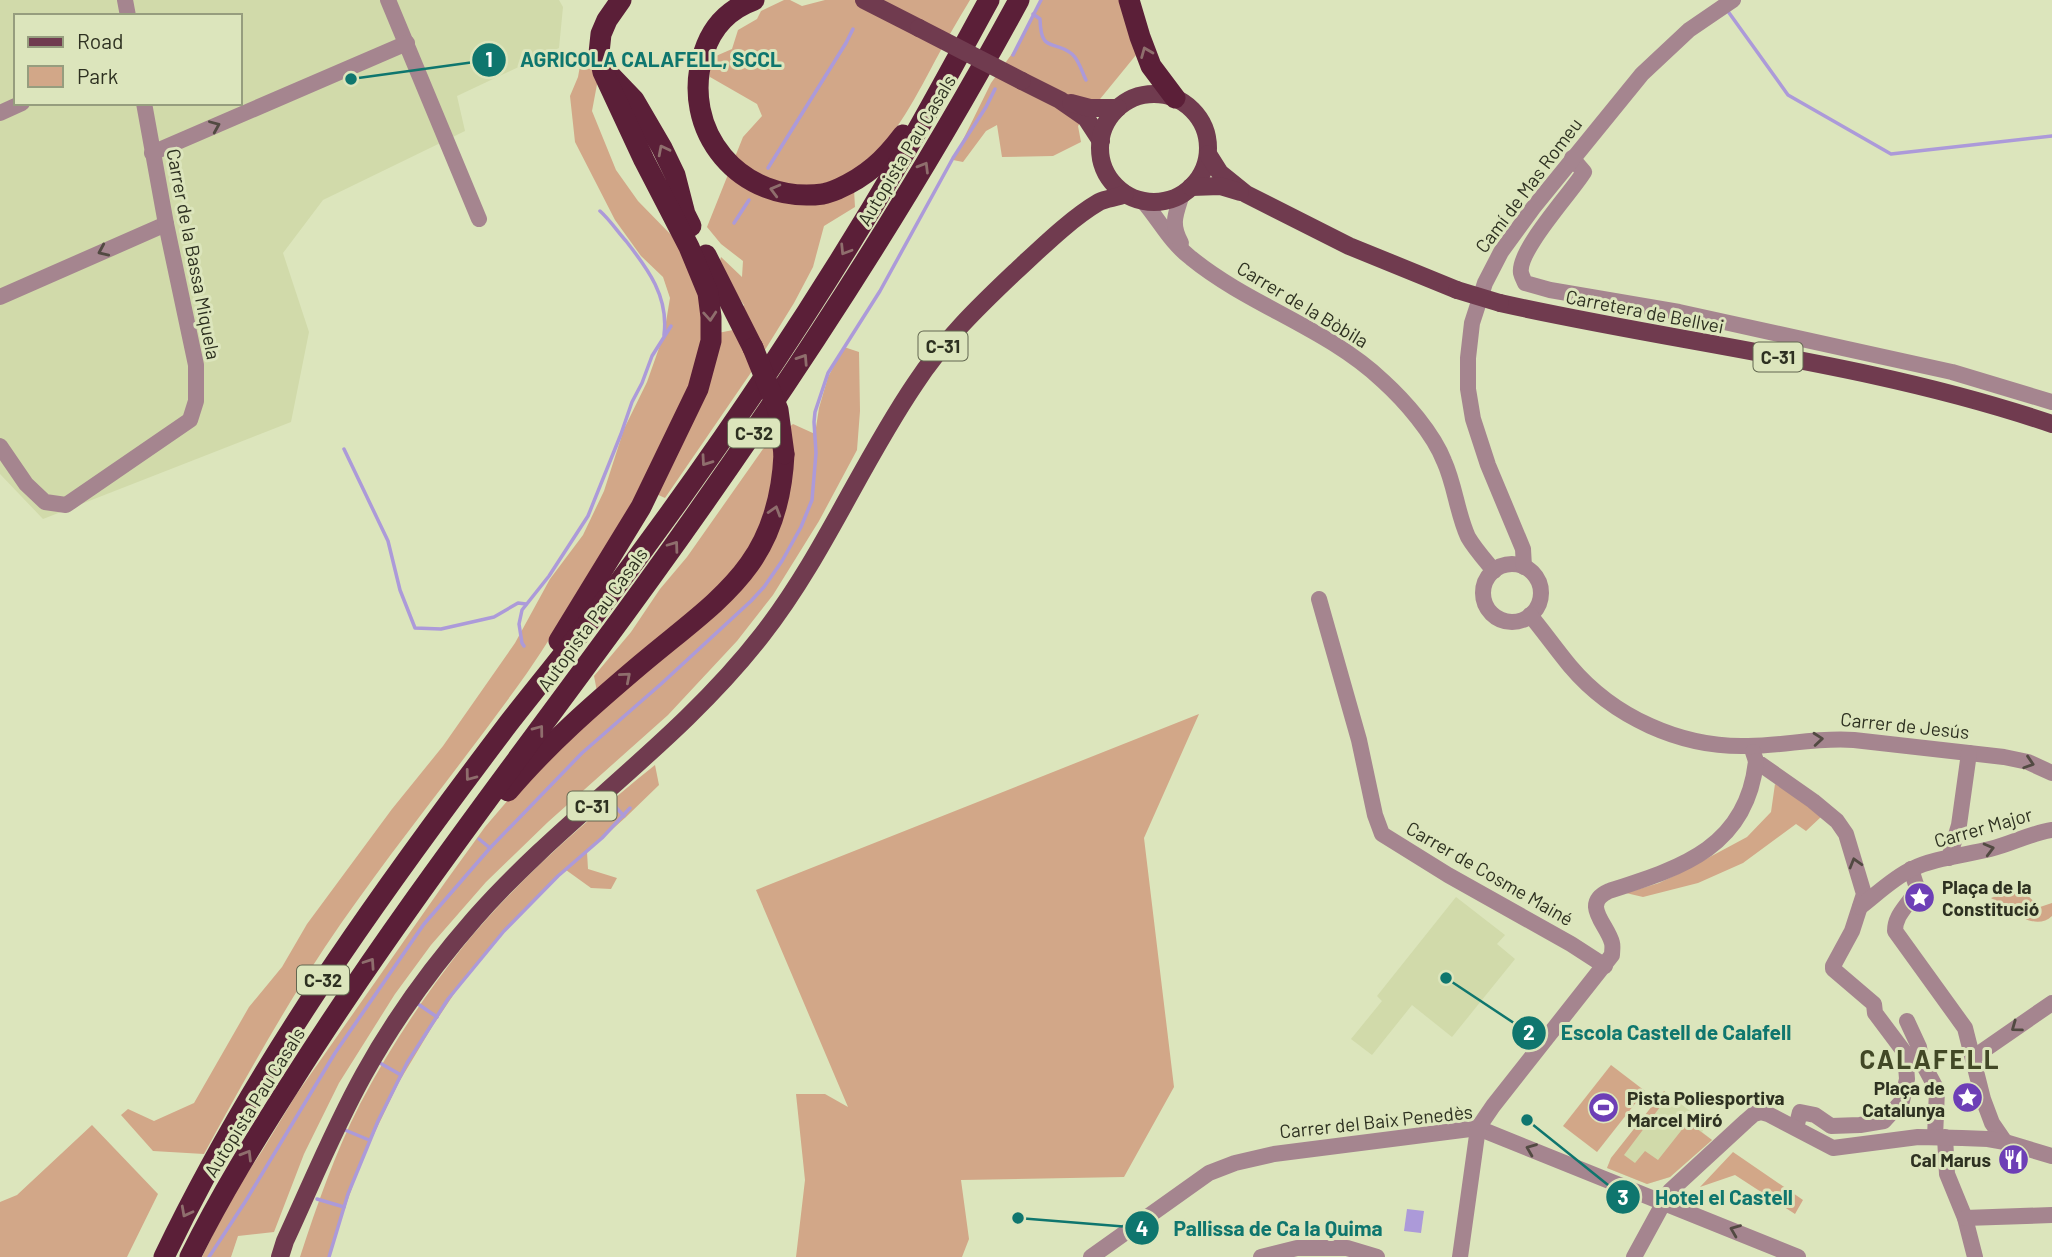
<svg xmlns="http://www.w3.org/2000/svg" width="2052" height="1257" font-family="Barlow,sans-serif">
  <style>
    .built { fill: #d1daaa; fill-rule: evenodd }
    .green { fill: #d2a788 }
    .water { fill: #ac9ad9 }
    .lines { fill: none; stroke-linecap: round; stroke-linejoin: round }
    .stream { stroke: #ac9ad9; stroke-width: 3.5 }
    .minor { stroke: #a5858f; stroke-width: 16 }
    .major { stroke: #703b4f; stroke-width: 18 }
    .highway { stroke: #5b1f38; stroke-width: 21 }
    .major-bridge { stroke: #703b4f; stroke-width: 18 }
    .highway-bridge { stroke: #5b1f38; stroke-width: 21 }
    .oneway { stroke: #8f6e6d }
    .oneway2 { stroke: #524a42 }
    .labels { text-anchor: middle; dominant-baseline: central; stroke-width: 6; stroke-linejoin: round; paint-order: stroke }
    .shield { fill: #dce5bc; stroke: #626750; stroke-width: 2 }
    .shield-label { font-size: 18px; font-weight: bold; fill: #2e3121 }
    .street-label { font-size: 19px; fill: #2e3121; stroke: #dce5bc }
    .poi-label { font-size: 19px; font-weight: bold; fill: #2e3121; stroke: #dce5bc; text-anchor: start }
    .district-label { font-size: 26px; font-weight: bold; letter-spacing: 2px; fill: #424826; stroke: #dce5bc }
    .leader { fill: none; stroke: #0f766e; stroke-width: 2.5 }
    .callout-dot { fill: #0f766e; stroke: #dce5bc; stroke-width: 2.5 }
    .mark-label { font-size: 21px; text-anchor: middle; font-weight: bold; fill: #fff }
    .callout-label { font-size: 21px; text-anchor: middle; font-weight: bold; fill: #0f766e; stroke: #dce5bc; stroke-width: 6; stroke-linejoin: round; paint-order: stroke }
  </style>
  <rect width="100%" height="100%" fill="#dce5bc"/>
  <g class="built">
    <path d="M 0,0 L 559,0 L 563,7 L 559,48 L 457,96 L 465,131 L 323,200 L 283,253 L 309,332 L 291,422 L 43,519 L 0,474 ZM 16,16 L 240,16 L 240,103 L 16,103 Z"/>
    <path d="M 1456,897 L 1505,935 L 1497,944 L 1515,959 L 1452,1037 L 1412,1005 L 1372,1055 L 1351,1039 L 1382,1001 L 1377,996 Z"/>
    <path d="M 1664,1091 L 1707,1124 L 1702,1132 L 1712,1140 L 1670,1177 L 1647,1184 L 1607,1168 L 1611,1158 Z"/>
  </g>
  <g class="green">
    <path d="M 784,0 L 790,0 L 802,6 L 825,0 L 970,0 C 958,20 946,40 935,61 C 913,102 892,145 853,172 L 855,207 L 824,226 L 813,267 L 794,303 L 750,374 L 665,498 L 641,487 C 604,550 568,613 527,673 C 461,766 388,853 325,947 C 281,1014 242,1084 204,1154 L 153,1151 L 121,1115 L 128,1109 L 154,1121 L 194,1103 L 249,1007 L 282,967 L 307,924 L 392,809 L 443,746 L 515,643 L 550,579 L 583,535 L 604,491 L 624,429 L 647,382 L 664,334 L 670,298 L 663,277 L 641,256 L 615,220 L 575,142 L 570,96 L 578,77 L 582,55 L 593,57 L 598,79 L 592,111 L 616,170 L 638,201 L 678,242 L 718,333 L 733,330 L 744,305 L 718,268 L 721,257 L 742,277 L 743,261 L 721,244 L 707,227 L 743,137 L 762,116 L 757,104 L 710,77 L 709,59 L 732,49 L 738,30 L 757,19 L 761,11 Z"/>
    <path d="M 1041,0 L 1121,0 L 1136,55 L 1078,126 L 1081,142 L 1053,156 L 1002,157 L 997,125 L 986,131 L 963,162 L 953,160 L 991,83 L 1016,48 Z"/>
    <path d="M 844,347 L 859,352 L 860,411 L 857,450 L 819,521 L 773,595 L 737,641 L 668,715 L 548,822 L 486,882 L 431,945 L 395,994 L 339,1083 L 304,1154 L 274,1232 L 238,1236 L 231,1257 L 202,1257 L 232,1196 L 262,1151 L 296,1095 L 446,881 L 485,827 L 514,793 L 600,707 L 594,676 L 631,632 L 660,589 L 687,557 L 763,449 L 793,424 L 815,434 L 819,408 L 828,377 Z"/>
    <path d="M 1199,714 L 1144,838 L 1174,1087 L 1124,1177 L 961,1180 L 969,1239 L 962,1257 L 796,1257 L 805,1180 L 796,1094 L 825,1094 L 848,1107 L 756,890 Z"/>
    <path d="M 655,765 L 659,785 L 626,817 L 587,852 L 588,869 L 617,878 L 611,889 L 591,888 L 566,870 L 542,891 L 470,970 L 432,1027 L 399,1082 L 362,1159 L 328,1257 L 300,1257 C 317,1205 335,1153 360,1104 C 389,1049 424,996 462,948 C 516,881 588,819 655,765 Z"/>
    <path d="M 1775,784 L 1812,807 L 1822,816 L 1806,831 L 1796,824 L 1743,863 L 1698,883 L 1643,897 L 1626,893 L 1659,883 L 1680,873 L 1747,837 L 1771,812 Z"/>
    <path d="M 2025,885 L 2027,895 L 2040,907 L 2052,903 L 2052,916 C 2034,933 2008,908 1991,898 Z"/>
    <path d="M 1611,1065 L 1645,1091 L 1597,1152 L 1563,1126 Z"/>
    <path d="M 1664,1091 L 1669,1095 L 1624,1155 L 1635,1163 L 1645,1151 L 1658,1160 L 1688,1122 L 1712,1140 L 1670,1177 L 1647,1184 L 1607,1168 L 1611,1158 Z"/>
    <path d="M 92,1125 L 158,1194 L 127,1257 L 0,1257 L 0,1202 L 17,1195 Z"/>
    <path d="M 1733,1152 L 1803,1200 L 1795,1214 L 1735,1175 L 1700,1187 Z"/>
  </g>
  <path class="water" d="M 1407,1209 L 1424,1211 L 1421,1233 L 1404,1231 Z"/>
  <g class="lines">
    <g class="stream">
      <path d="M 1727,10 L 1788,95 L 1891,154 L 2052,136"/>
      <path d="M 1033,14 L 1040,19 C 1041,54 1053,39 1072,54 C 1079,60 1082,72 1086,80"/>
      <path d="M 1013,55 L 1041,0"/>
      <path d="M 768,168 L 846,43 L 853,29"/>
      <path d="M 600,211 C 610,220 617,231 626,241 C 648,269 669,297 664,335"/>
      <path d="M 734,223 L 749,200"/>
      <path d="M 344,449 L 388,541 L 400,590 L 415,628 L 441,629 L 494,617 L 518,603 L 526,604"/>
      <path d="M 524,646 L 522,643 L 519,624 L 522,610 L 549,576 L 588,516 L 621,434 L 632,402 L 642,383 L 652,356 L 671,326"/>
      <path d="M 611,802 L 624,816"/>
      <path d="M 479,839 L 490,848"/>
      <path d="M 418,1004 L 437,1017"/>
      <path d="M 380,1063 L 401,1075"/>
      <path d="M 345,1130 L 369,1140"/>
      <path d="M 317,1199 L 344,1207"/>
      <path d="M 209,1257 L 245,1202 L 335,1053 L 424,924 L 490,848 L 582,753 L 661,684 L 751,601 L 764,587 L 782,561 L 801,527 L 812,500 L 816,453 L 814,422 L 815,412 L 828,373 L 880,291 L 953,158 L 986,107 L 995,89"/>
      <path d="M 329,1257 L 348,1194 L 378,1121 L 407,1063 L 448,999 L 504,931 L 558,876 L 602,838 L 630,808"/>
    </g>
    <g class="minor">
      <path d="M 125,0 L 128,16"/>
      <path d="M 388,0 L 479,219"/>
      <path d="M 0,113 L 22,103"/>
      <path d="M 152,153 L 407,43"/>
      <path d="M 1572,158 L 1584,172 C 1571,193 1517,251 1521,273 C 1522,277 1524,280 1525,283 L 1550,290 L 1679,312 L 1952,372 L 2052,402"/>
      <path d="M 1143,201 C 1160,221 1170,242 1191,258 C 1250,306 1327,328 1383,381 C 1405,401 1433,433 1444,461 C 1455,485 1457,513 1468,537 C 1475,549 1485,560 1494,571"/>
      <path d="M 1181,243 C 1170,223 1176,214 1182,194"/>
      <path d="M 0,297 L 166,224"/>
      <path d="M 0,446 L 26,484 L 45,502 L 66,505 L 190,420 L 196,401 L 196,365 L 166,224 L 144,103"/>
      <circle cx="1512" cy="593" r="29"/>
      <path d="M 1524,567 L 1523,549 L 1488,465 L 1473,419 L 1468,389 L 1468,358 L 1472,323 L 1485,283 L 1501,252 L 1533,208 L 1642,74 L 1689,30 L 1733,0"/>
      <path d="M 1319,599 L 1359,740 L 1375,815 L 1382,834 L 1448,875 L 1571,944 L 1605,966"/>
      <path d="M 1530,615 C 1544,632 1556,649 1570,666 C 1613,717 1681,748 1748,746 C 1785,746 1816,737 1854,740 L 2004,757 L 2028,762 L 2052,773"/>
      <path d="M 1753,752 L 1756,761 L 1813,801 L 1837,821 L 1846,834 L 1864,894 L 1852,931 L 1833,966 L 1833,969 L 1874,1004 L 1875,1013 L 1905,1053"/>
      <path d="M 1949,858 L 1959,825 L 1969,753"/>
      <path d="M 1911,869 L 1917,888 C 1910,905 1895,913 1895,931 L 1965,1028 L 1983,1099 L 1992,1123 L 2005,1142"/>
      <path d="M 1860,907 C 1877,894 1893,878 1912,869 C 1933,858 1967,855 1990,849 C 2011,844 2031,833 2052,830"/>
      <path d="M 1907,1021 L 1919,1047 L 1921,1060 L 1937,1090 L 1935,1137"/>
      <path d="M 1974,1057 L 2052,1003"/>
      <path d="M 1796,1128 L 1800,1112 L 1815,1115 L 1831,1126 L 1860,1125 L 1884,1121 L 1902,1101 L 1907,1079 L 1905,1053"/>
      <path d="M 1945,1137 L 1947,1174 L 1965,1218 L 1975,1257"/>
      <path d="M 1965,1218 L 2052,1215"/>
      <path d="M 1091,1257 L 1209,1173 L 1235,1163 L 1274,1154 L 1478,1128 L 1798,1257"/>
      <path d="M 1261,1257 L 1297,1248 L 1347,1248 L 1377,1257"/>
      <path d="M 1460,1257 L 1478,1128 L 1493,1106 L 1612,955 C 1612,951 1613,947 1612,943 C 1608,925 1580,904 1609,891 C 1680,868 1747,848 1756,761"/>
      <path d="M 1634,1257 L 1670,1191 L 1746,1121 L 1754,1114 L 1761,1112 L 1768,1114 L 1833,1148 L 1918,1137 L 1962,1138 L 1988,1139 L 2005,1142 L 2052,1156"/>
    </g>
    <g class="major">
      <path d="M 864,0 L 919,28"/>
      <path d="M 1022,81 L 1060,100 L 1086,118 L 1101,141"/>
      <circle cx="1154" cy="148" r="54"/>
      <path d="M 1071,103 L 1090,108 L 1118,108"/>
      <path d="M 1208,154 L 1220,173 L 1246,194 L 1349,246 L 1457,290"/>
      <path d="M 1191,187 L 1220,186 L 1240,192"/>
      <path d="M 1500,303 C 1684,344 1873,363 2052,424"/>
      <path d="M 280,1257 L 285,1241 C 311,1185 334,1128 364,1074 C 395,1018 433,966 475,918 C 564,817 679,742 762,635 C 823,557 860,465 915,384 C 943,341 978,307 1015,272 C 1040,249 1070,219 1099,202 C 1107,198 1117,198 1125,194"/>
    </g>
    <g class="highway">
      <path d="M 754,0 C 729,9 712,27 704,52 C 678,131 741,205 823,194 C 828,193 833,191 838,189 C 867,176 884,160 903,135"/>
      <path d="M 1129,0 L 1140,37 L 1151,66 L 1175,98"/>
      <path d="M 610,75 L 634,100 L 662,148 L 675,175 L 685,214 L 691,226"/>
      <path d="M 706,255 L 753,348"/>
      <path d="M 559,641 L 641,507 L 698,389 L 711,341 L 711,317 L 708,293 L 689,247 L 644,160 L 603,72 L 599,53 L 601,34 L 607,20 L 621,0"/>
      <path d="M 508,791 C 547,745 594,704 640,665 C 718,599 779,567 784,454"/>
      <path d="M 164,1257 C 256,1065 380,893 508,724 C 536,688 565,653 593,617 C 704,471 808,318 901,159 C 931,107 960,53 989,0"/>
      <path d="M 190,1257 C 220,1196 256,1138 293,1080 C 386,933 492,794 595,654 C 750,445 895,229 1019,0"/>
    </g>
    <g class="major-bridge">
      <path d="M 919,28 L 1022,81"/>
      <path d="M 1457,290 L 1500,303"/>
    </g>
    <path class="highway-bridge" d="M 753,348 L 778,410 L 784,454"/>
  </g>
  <defs><path id="oneway-chevron" d="M-2-3.5L2.5 0L-2 3.5" fill="none" stroke-width="1.6" stroke-linecap="round" stroke-linejoin="round" transform="scale(1.75)"/></defs>
  <g class="oneway">
    <use href="#oneway-chevron" transform="translate(1146 52) rotate(-112)"/>
    <use href="#oneway-chevron" transform="translate(663 150) rotate(-117)"/>
    <use href="#oneway-chevron" transform="translate(924 167) rotate(-59)"/>
    <use href="#oneway-chevron" transform="translate(775 190) rotate(-165)"/>
    <use href="#oneway-chevron" transform="translate(845 250) rotate(122)"/>
    <use href="#oneway-chevron" transform="translate(710 316) rotate(86)"/>
    <use href="#oneway-chevron" transform="translate(803 359) rotate(-57)"/>
    <use href="#oneway-chevron" transform="translate(706 461) rotate(125)"/>
    <use href="#oneway-chevron" transform="translate(775 511) rotate(-73)"/>
    <use href="#oneway-chevron" transform="translate(674 546) rotate(-54)"/>
    <use href="#oneway-chevron" transform="translate(626 677) rotate(-41)"/>
    <use href="#oneway-chevron" transform="translate(539 730) rotate(-53)"/>
    <use href="#oneway-chevron" transform="translate(470 776) rotate(127)"/>
    <use href="#oneway-chevron" transform="translate(370 963) rotate(-56)"/>
    <use href="#oneway-chevron" transform="translate(247 1155) rotate(-59)"/>
    <use href="#oneway-chevron" transform="translate(186 1212) rotate(118)"/>
  </g>
  <g class="oneway2">
    <use href="#oneway-chevron" transform="translate(215 126) rotate(-23)"/>
    <use href="#oneway-chevron" transform="translate(103 251) rotate(156)"/>
    <use href="#oneway-chevron" transform="translate(1818 739) rotate(-5)"/>
    <use href="#oneway-chevron" transform="translate(2029 763) rotate(18)"/>
    <use href="#oneway-chevron" transform="translate(1989 849) rotate(-15)"/>
    <use href="#oneway-chevron" transform="translate(1855 863) rotate(-106)"/>
    <use href="#oneway-chevron" transform="translate(2016 1027) rotate(144)"/>
    <use href="#oneway-chevron" transform="translate(1531 1149) rotate(-158)"/>
    <use href="#oneway-chevron" transform="translate(1735 1230) rotate(-158)"/>
  </g>
  <defs>
    <symbol id="sight-disc" viewBox="-11 -11 22 22"><circle r="9.5" fill="#6d3fb6" stroke="#dce5bc"/><path d="M0-6L1.8-2.2L6-1.7L2.9 1.2L3.7 5.4L0 3.3L-3.7 5.4L-2.9 1.2L-6-1.7L-1.8-2.2Z" fill="#fff"/></symbol>
    <symbol id="stadium-disc" viewBox="-11 -11 22 22"><circle r="9.5" fill="#6d3fb6" stroke="#dce5bc"/><path d="M0-5a6.5 5 0 1 0 0 10a6.5 5 0 1 0 0-10ZM-3.5-1.8h7v3.6h-7Z" fill="#fff"/></symbol>
    <symbol id="restaurant-disc" viewBox="-11 -11 22 22"><circle r="9.5" fill="#6d3fb6" stroke="#dce5bc"/><path d="M-5-6h1v4h1v-4h1v4h1v-4h1v5L-1.5 .5V6h-2V.5L-5-1ZM5-6V6H3V1.5H1.5Q1.5-4 5-6Z" fill="#fff"/></symbol>
  </defs>
  <g fill-rule="evenodd">
    <use href="#sight-disc" x="1902" y="880" width="35" height="35"/>
    <use href="#sight-disc" x="1950" y="1080" width="35" height="35"/>
    <use href="#stadium-disc" x="1586" y="1090" width="35" height="35"/>
    <use href="#restaurant-disc" x="1996" y="1142" width="35" height="35"/>
  </g>
  <g class="labels">
    <g class="shield">
      <rect x="918.5" y="331.5" width="49" height="29" rx="5"/>
      <rect x="1753.5" y="342.5" width="49" height="29" rx="5"/>
      <rect x="728" y="418.5" width="52" height="29" rx="5"/>
      <rect x="567.5" y="791.5" width="49" height="29" rx="5"/>
      <rect x="297" y="965.5" width="52" height="29" rx="5"/>
    </g>
    <g class="shield-label">
      <text x="943" y="346">C-31</text>
      <text x="1778" y="357">C-31</text>
      <text x="754" y="433">C-32</text>
      <text x="592" y="806">C-31</text>
      <text x="323" y="980">C-32</text>
    </g>
    <g class="street-label">
      <text transform="translate(906 150) rotate(-59)">Autopista Pau Casals</text>
      <text transform="translate(1528 185) rotate(-53)">Camí de Mas Romeu</text>
      <text transform="translate(194 254) rotate(79)">Carrer de la Bassa Miquela</text>
      <text transform="translate(1303 304) rotate(31)">Carrer de la Bòbila</text>
      <text transform="translate(1645 311) rotate(11)">Carretera de Bellvei</text>
      <text transform="translate(592 619) rotate(-54)">Autopista Pau Casals</text>
      <text transform="translate(1905 725) rotate(6)">Carrer de Jesús</text>
      <text transform="translate(1983 827) rotate(-16)">Carrer Major</text>
      <text transform="translate(1490 873) rotate(30)">Carrer de Cosme Mainé</text>
      <text transform="translate(254 1102) rotate(-58)">Autopista Pau Casals</text>
      <text transform="translate(1376 1121) rotate(-6)">Carrer del Baix Penedès</text>
    </g>
    <g class="poi-label">
      <text x="1942" y="886">Plaça de la<tspan x="1942" dy="22">Constitució</tspan></text>
      <text x="1945" y="1087" text-anchor="end">Plaça de<tspan x="1945" dy="22">Catalunya</tspan></text>
      <text x="1627" y="1097">Pista Poliesportiva<tspan x="1627" dy="22">Marcel Miró</tspan></text>
      <text x="1991" y="1159" text-anchor="end">Cal Marus</text>
    </g>
    <g class="district-label">
      <text x="1930" y="1058">CALAFELL</text>
    </g>
  </g>
  <path class="leader" d="M351 79L489 60M1446 978L1529 1033M1527 1120L1623 1197M1018 1218L1142 1228"/>
  <g class="callout-dot">
    <circle cx="351" cy="79" r="7"/>
    <circle cx="1446" cy="978" r="7"/>
    <circle cx="1527" cy="1120" r="7"/>
    <circle cx="1018" cy="1218" r="7"/>
    <circle cx="489" cy="60" r="18"/>
    <circle cx="1529" cy="1033" r="18"/>
    <circle cx="1623" cy="1197" r="18"/>
    <circle cx="1142" cy="1228" r="18"/>
  </g>
  <g class="mark-label">
    <text x="489" y="67">1</text>
    <text x="1529" y="1040">2</text>
    <text x="1623" y="1205">3</text>
    <text x="1142" y="1236">4</text>
  </g>
  <g class="callout-label">
    <text x="651" y="67">AGRICOLA CALAFELL, SCCL</text>
    <text x="1676" y="1040">Escola Castell de Calafell</text>
    <text x="1724" y="1205">Hotel el Castell</text>
    <text x="1278" y="1236">Pallissa de Ca la Quima</text>
  </g>
  <rect x="14" y="14" width="228" height="91" fill="#dce5bc" stroke="#969d7e" stroke-width="2"/>
  <rect x="28" y="37" width="35" height="10" fill="#703b4f" stroke="#969d7e" stroke-width="2"/>
  <text x="77" y="49" font-size="21" fill="#2e3121">Road</text>
  <rect x="28" y="66" width="35" height="21" fill="#d2a788" stroke="#969d7e" stroke-width="2"/>
  <text x="77" y="84" font-size="21" fill="#2e3121">Park</text>
</svg>
